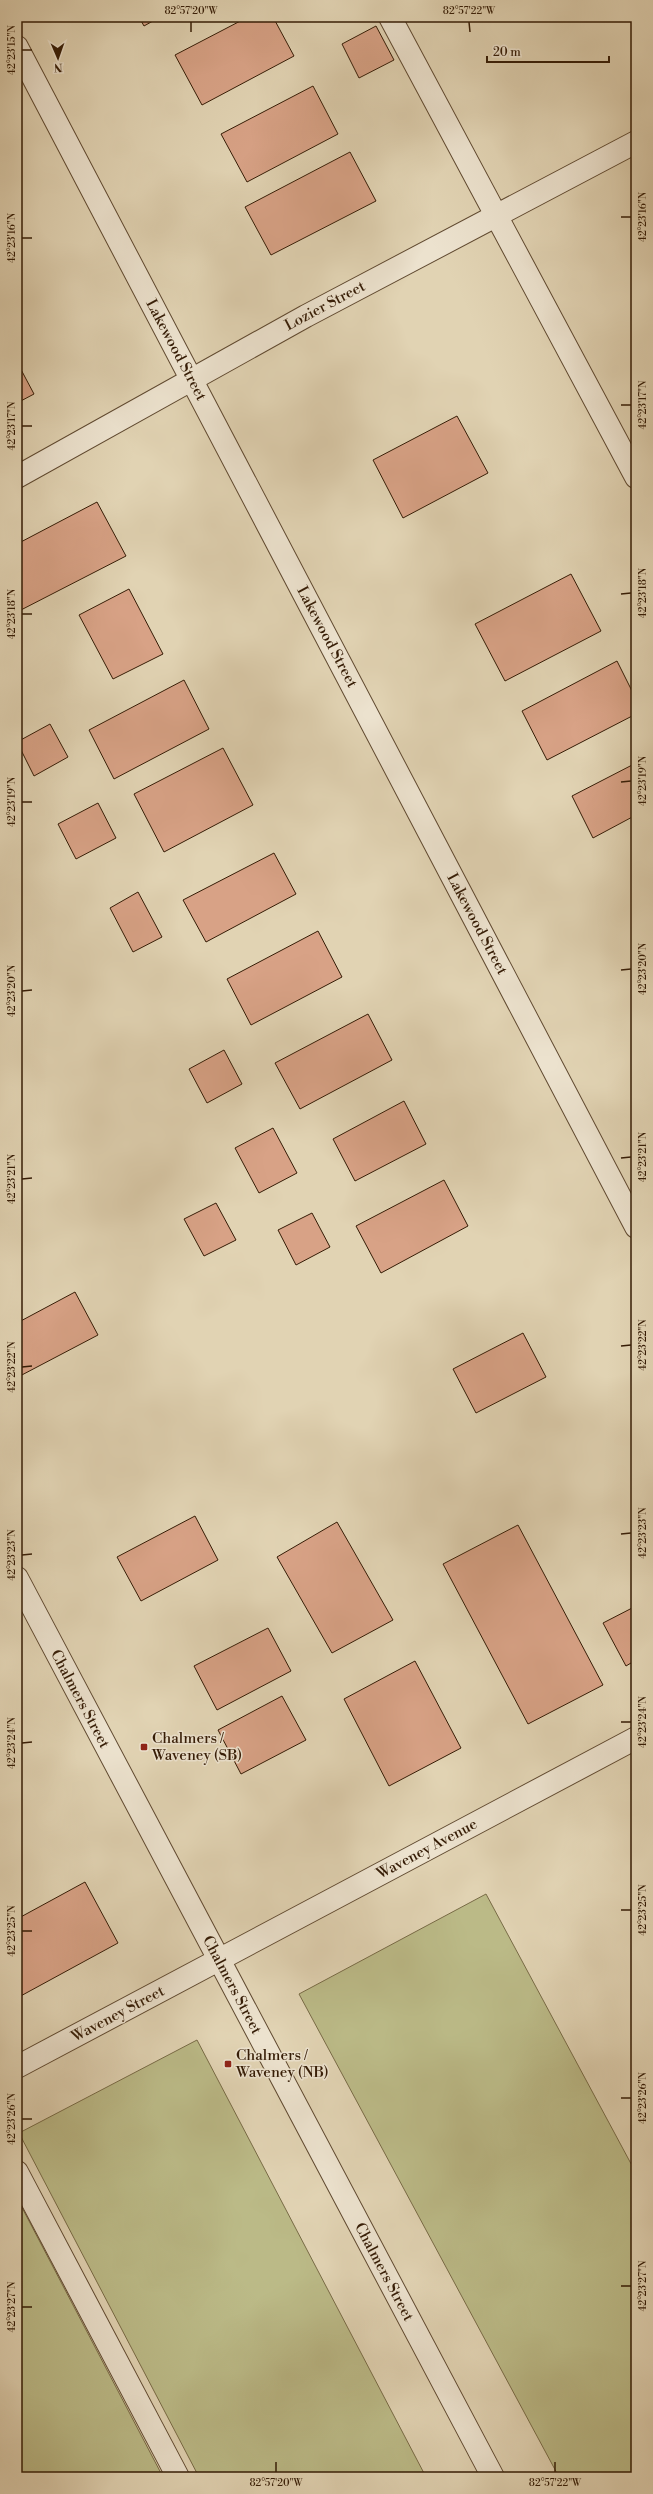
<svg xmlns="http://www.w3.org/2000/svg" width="653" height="2494" font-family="'Libre Bodoni',serif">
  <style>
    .green { fill: #bbba87; stroke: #786b46 }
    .building { fill: #d8a286; stroke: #351c06 }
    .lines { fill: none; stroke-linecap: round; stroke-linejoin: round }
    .minor-casing { stroke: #604a31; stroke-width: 24 }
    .minor { stroke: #ece2ce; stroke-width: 22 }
    .ticks { fill: none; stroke: #351c06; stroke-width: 1.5 }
    .poi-dot { fill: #8f2418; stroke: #ece2ce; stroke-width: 1.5 }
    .labels { text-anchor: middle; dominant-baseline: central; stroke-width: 3; stroke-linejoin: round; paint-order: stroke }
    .street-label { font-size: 15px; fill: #351c06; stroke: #ece2ce }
    .poi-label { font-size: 15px; fill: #351c06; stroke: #ece2ce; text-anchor: start }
    .neatline { fill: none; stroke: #351c06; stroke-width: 1.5 }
    .ticks-label { font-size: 10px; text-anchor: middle; fill: #351c06 }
  </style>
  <rect width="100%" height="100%" fill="#e1d3b3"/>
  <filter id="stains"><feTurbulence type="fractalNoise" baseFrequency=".005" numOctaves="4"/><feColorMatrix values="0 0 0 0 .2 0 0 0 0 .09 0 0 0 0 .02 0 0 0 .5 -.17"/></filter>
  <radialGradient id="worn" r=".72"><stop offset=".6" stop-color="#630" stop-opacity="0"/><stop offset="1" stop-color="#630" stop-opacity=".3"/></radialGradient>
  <g class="green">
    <path d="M 486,1894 L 636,2173 L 636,2477 L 559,2477 L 299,1994 Z"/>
    <path d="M 197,2040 L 426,2477 L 199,2477 L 19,2133 Z"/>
    <path d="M 17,2198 L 163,2477 L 17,2477 Z"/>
  </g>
  <g class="building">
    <path d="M 139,17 L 160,17 L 144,26 Z"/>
    <path d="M 248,17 L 273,17 L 294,56 L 202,105 L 175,55 Z"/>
    <path d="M 376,26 L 394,60 L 359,78 L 342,44 Z"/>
    <path d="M 313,86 L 338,134 L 247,182 L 221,134 Z"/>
    <path d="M 350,152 L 376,201 L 271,255 L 245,207 Z"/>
    <path d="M 17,362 L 34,394 L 17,403 Z"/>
    <path d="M 457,416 L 488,473 L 403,518 L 373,460 Z"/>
    <path d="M 97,502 L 126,556 L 17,612 L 17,544 Z"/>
    <path d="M 571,574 L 601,631 L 505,681 L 475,624 Z"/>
    <path d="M 129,589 L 163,654 L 113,679 L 79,615 Z"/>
    <path d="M 617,661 L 636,699 L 636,714 L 547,760 L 522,711 Z"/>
    <path d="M 184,680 L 209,729 L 114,779 L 89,730 Z"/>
    <path d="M 50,724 L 68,757 L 34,776 L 17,742 Z"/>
    <path d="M 223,748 L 253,805 L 164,852 L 134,794 Z"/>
    <path d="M 636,763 L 636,815 L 593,838 L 572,796 Z"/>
    <path d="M 98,803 L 116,838 L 76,859 L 58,824 Z"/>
    <path d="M 274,853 L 296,894 L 206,942 L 183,900 Z"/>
    <path d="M 138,892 L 162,937 L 133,952 L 110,908 Z"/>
    <path d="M 318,931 L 342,977 L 251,1025 L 227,979 Z"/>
    <path d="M 368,1014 L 392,1060 L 300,1109 L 275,1063 Z"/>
    <path d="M 224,1050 L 242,1084 L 207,1103 L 189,1069 Z"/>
    <path d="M 404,1101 L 426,1144 L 355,1181 L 333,1139 Z"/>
    <path d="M 273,1128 L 297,1173 L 259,1193 L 235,1148 Z"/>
    <path d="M 444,1180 L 468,1226 L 381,1273 L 356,1226 Z"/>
    <path d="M 216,1203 L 236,1240 L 204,1256 L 184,1219 Z"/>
    <path d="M 312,1213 L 330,1247 L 296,1265 L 278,1230 Z"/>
    <path d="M 75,1292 L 98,1335 L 18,1377 L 17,1323 Z"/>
    <path d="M 523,1333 L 546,1377 L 476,1413 L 453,1369 Z"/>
    <path d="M 195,1516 L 218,1560 L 141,1601 L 117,1557 Z"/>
    <path d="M 337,1522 L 393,1620 L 332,1653 L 277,1557 Z"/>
    <path d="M 518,1525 L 603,1685 L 528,1724 L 443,1564 Z"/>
    <path d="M 636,1606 L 636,1660 L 626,1666 L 603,1623 Z"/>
    <path d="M 268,1628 L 291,1671 L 217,1710 L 194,1666 Z"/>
    <path d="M 415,1661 L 461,1748 L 389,1786 L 344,1699 Z"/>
    <path d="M 282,1696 L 306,1740 L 241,1774 L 218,1730 Z"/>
    <path d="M 85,1882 L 118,1943 L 17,1998 L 17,1919 Z"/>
  </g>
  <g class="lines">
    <defs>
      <g id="minor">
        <path d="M 390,17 L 636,477"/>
        <path d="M 17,47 L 636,1227"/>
        <path d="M 17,477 L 306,316 L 636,142"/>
        <path d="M 17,1578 L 493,2477"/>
        <path d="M 17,2067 L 636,1738"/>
        <path d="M 17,2172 L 178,2477"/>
      </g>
    </defs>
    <use href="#minor" class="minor-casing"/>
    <use href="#minor" class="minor"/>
  </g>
  <path class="ticks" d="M 191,22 L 191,32M 469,22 L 470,32M 22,50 L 32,50M 621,217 L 631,217M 22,238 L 32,238M 621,405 L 631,405M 22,426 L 32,426M 621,594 L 631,593M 22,614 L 32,614M 621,782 L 631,781M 22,802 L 32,802M 621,970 L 631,969M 22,991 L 32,990M 621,1158 L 631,1157M 22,1179 L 32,1178M 621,1346 L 631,1345M 22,1367 L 32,1366M 621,1534 L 631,1533M 22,1555 L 32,1554M 621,1722 L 631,1722M 22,1743 L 32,1742M 621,1910 L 631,1910M 22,1931 L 32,1931M 621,2098 L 631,2098M 22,2119 L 32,2119M 621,2286 L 631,2286M 22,2307 L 32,2307M 276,2462 L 276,2472M 555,2462 L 555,2472"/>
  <g class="poi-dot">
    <rect x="140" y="1743" width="8" height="8" rx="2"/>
    <rect x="224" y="2060" width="8" height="8" rx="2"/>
  </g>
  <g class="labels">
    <g class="street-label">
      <text transform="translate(325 306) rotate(-28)">Lozier Street</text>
      <text transform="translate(176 350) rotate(62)">Lakewood Street</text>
      <text transform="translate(327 637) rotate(62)">Lakewood Street</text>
      <text transform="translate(477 924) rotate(62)">Lakewood Street</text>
      <text transform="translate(80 1699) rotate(62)">Chalmers Street</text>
      <text transform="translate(427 1849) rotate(-28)">Waveney Avenue</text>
      <text transform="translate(232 1985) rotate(62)">Chalmers Street</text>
      <text transform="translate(118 2014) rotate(-28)">Waveney Street</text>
      <text transform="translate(384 2272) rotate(62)">Chalmers Street</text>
    </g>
    <g class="poi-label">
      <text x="152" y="1738">Chalmers /<tspan x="152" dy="17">Waveney (SB)</tspan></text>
      <text x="236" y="2055">Chalmers /<tspan x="236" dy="17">Waveney (NB)</tspan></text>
    </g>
  </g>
  <rect width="653" height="2494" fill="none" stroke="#e1d3b3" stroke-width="44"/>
  <g transform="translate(58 58) rotate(178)" stroke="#ece2ce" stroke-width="3" paint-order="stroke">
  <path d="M0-3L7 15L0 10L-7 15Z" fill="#351c06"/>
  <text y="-6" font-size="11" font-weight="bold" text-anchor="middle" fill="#351c06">N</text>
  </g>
  <path d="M487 56v6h122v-6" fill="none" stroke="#351c06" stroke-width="2"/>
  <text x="493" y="56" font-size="12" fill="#351c06" stroke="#ece2ce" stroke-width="3" paint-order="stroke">20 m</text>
  <rect x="22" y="22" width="609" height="2450" class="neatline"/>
  <g class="ticks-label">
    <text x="191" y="14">82°57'20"W</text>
    <text x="469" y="14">82°57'22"W</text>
    <text transform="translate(11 50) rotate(-90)" y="4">42°23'15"N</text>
    <text transform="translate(642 217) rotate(-90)" y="4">42°23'16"N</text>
    <text transform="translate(11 238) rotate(-90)" y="4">42°23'16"N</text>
    <text transform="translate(642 405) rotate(-90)" y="4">42°23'17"N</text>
    <text transform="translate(11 426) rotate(-90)" y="4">42°23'17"N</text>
    <text transform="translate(642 593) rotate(-90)" y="4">42°23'18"N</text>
    <text transform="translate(11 614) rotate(-90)" y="4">42°23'18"N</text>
    <text transform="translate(642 781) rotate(-90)" y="4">42°23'19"N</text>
    <text transform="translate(11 802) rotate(-90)" y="4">42°23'19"N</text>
    <text transform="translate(642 969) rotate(-90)" y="4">42°23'20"N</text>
    <text transform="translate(11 991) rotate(-90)" y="4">42°23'20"N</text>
    <text transform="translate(642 1157) rotate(-90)" y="4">42°23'21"N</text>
    <text transform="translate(11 1179) rotate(-90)" y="4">42°23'21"N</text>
    <text transform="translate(642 1345) rotate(-90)" y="4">42°23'22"N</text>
    <text transform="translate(11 1367) rotate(-90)" y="4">42°23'22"N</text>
    <text transform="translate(642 1533) rotate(-90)" y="4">42°23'23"N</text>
    <text transform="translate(11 1555) rotate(-90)" y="4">42°23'23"N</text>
    <text transform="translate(642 1722) rotate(-90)" y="4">42°23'24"N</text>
    <text transform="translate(11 1743) rotate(-90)" y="4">42°23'24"N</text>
    <text transform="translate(642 1910) rotate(-90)" y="4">42°23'25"N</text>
    <text transform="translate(11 1931) rotate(-90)" y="4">42°23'25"N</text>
    <text transform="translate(642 2098) rotate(-90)" y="4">42°23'26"N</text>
    <text transform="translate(11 2119) rotate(-90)" y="4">42°23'26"N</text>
    <text transform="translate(642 2286) rotate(-90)" y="4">42°23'27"N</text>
    <text transform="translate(11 2307) rotate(-90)" y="4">42°23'27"N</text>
    <text x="276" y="2486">82°57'20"W</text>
    <text x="555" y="2486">82°57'22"W</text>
  </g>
  <rect width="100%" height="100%" filter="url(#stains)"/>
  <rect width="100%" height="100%" fill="url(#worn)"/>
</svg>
